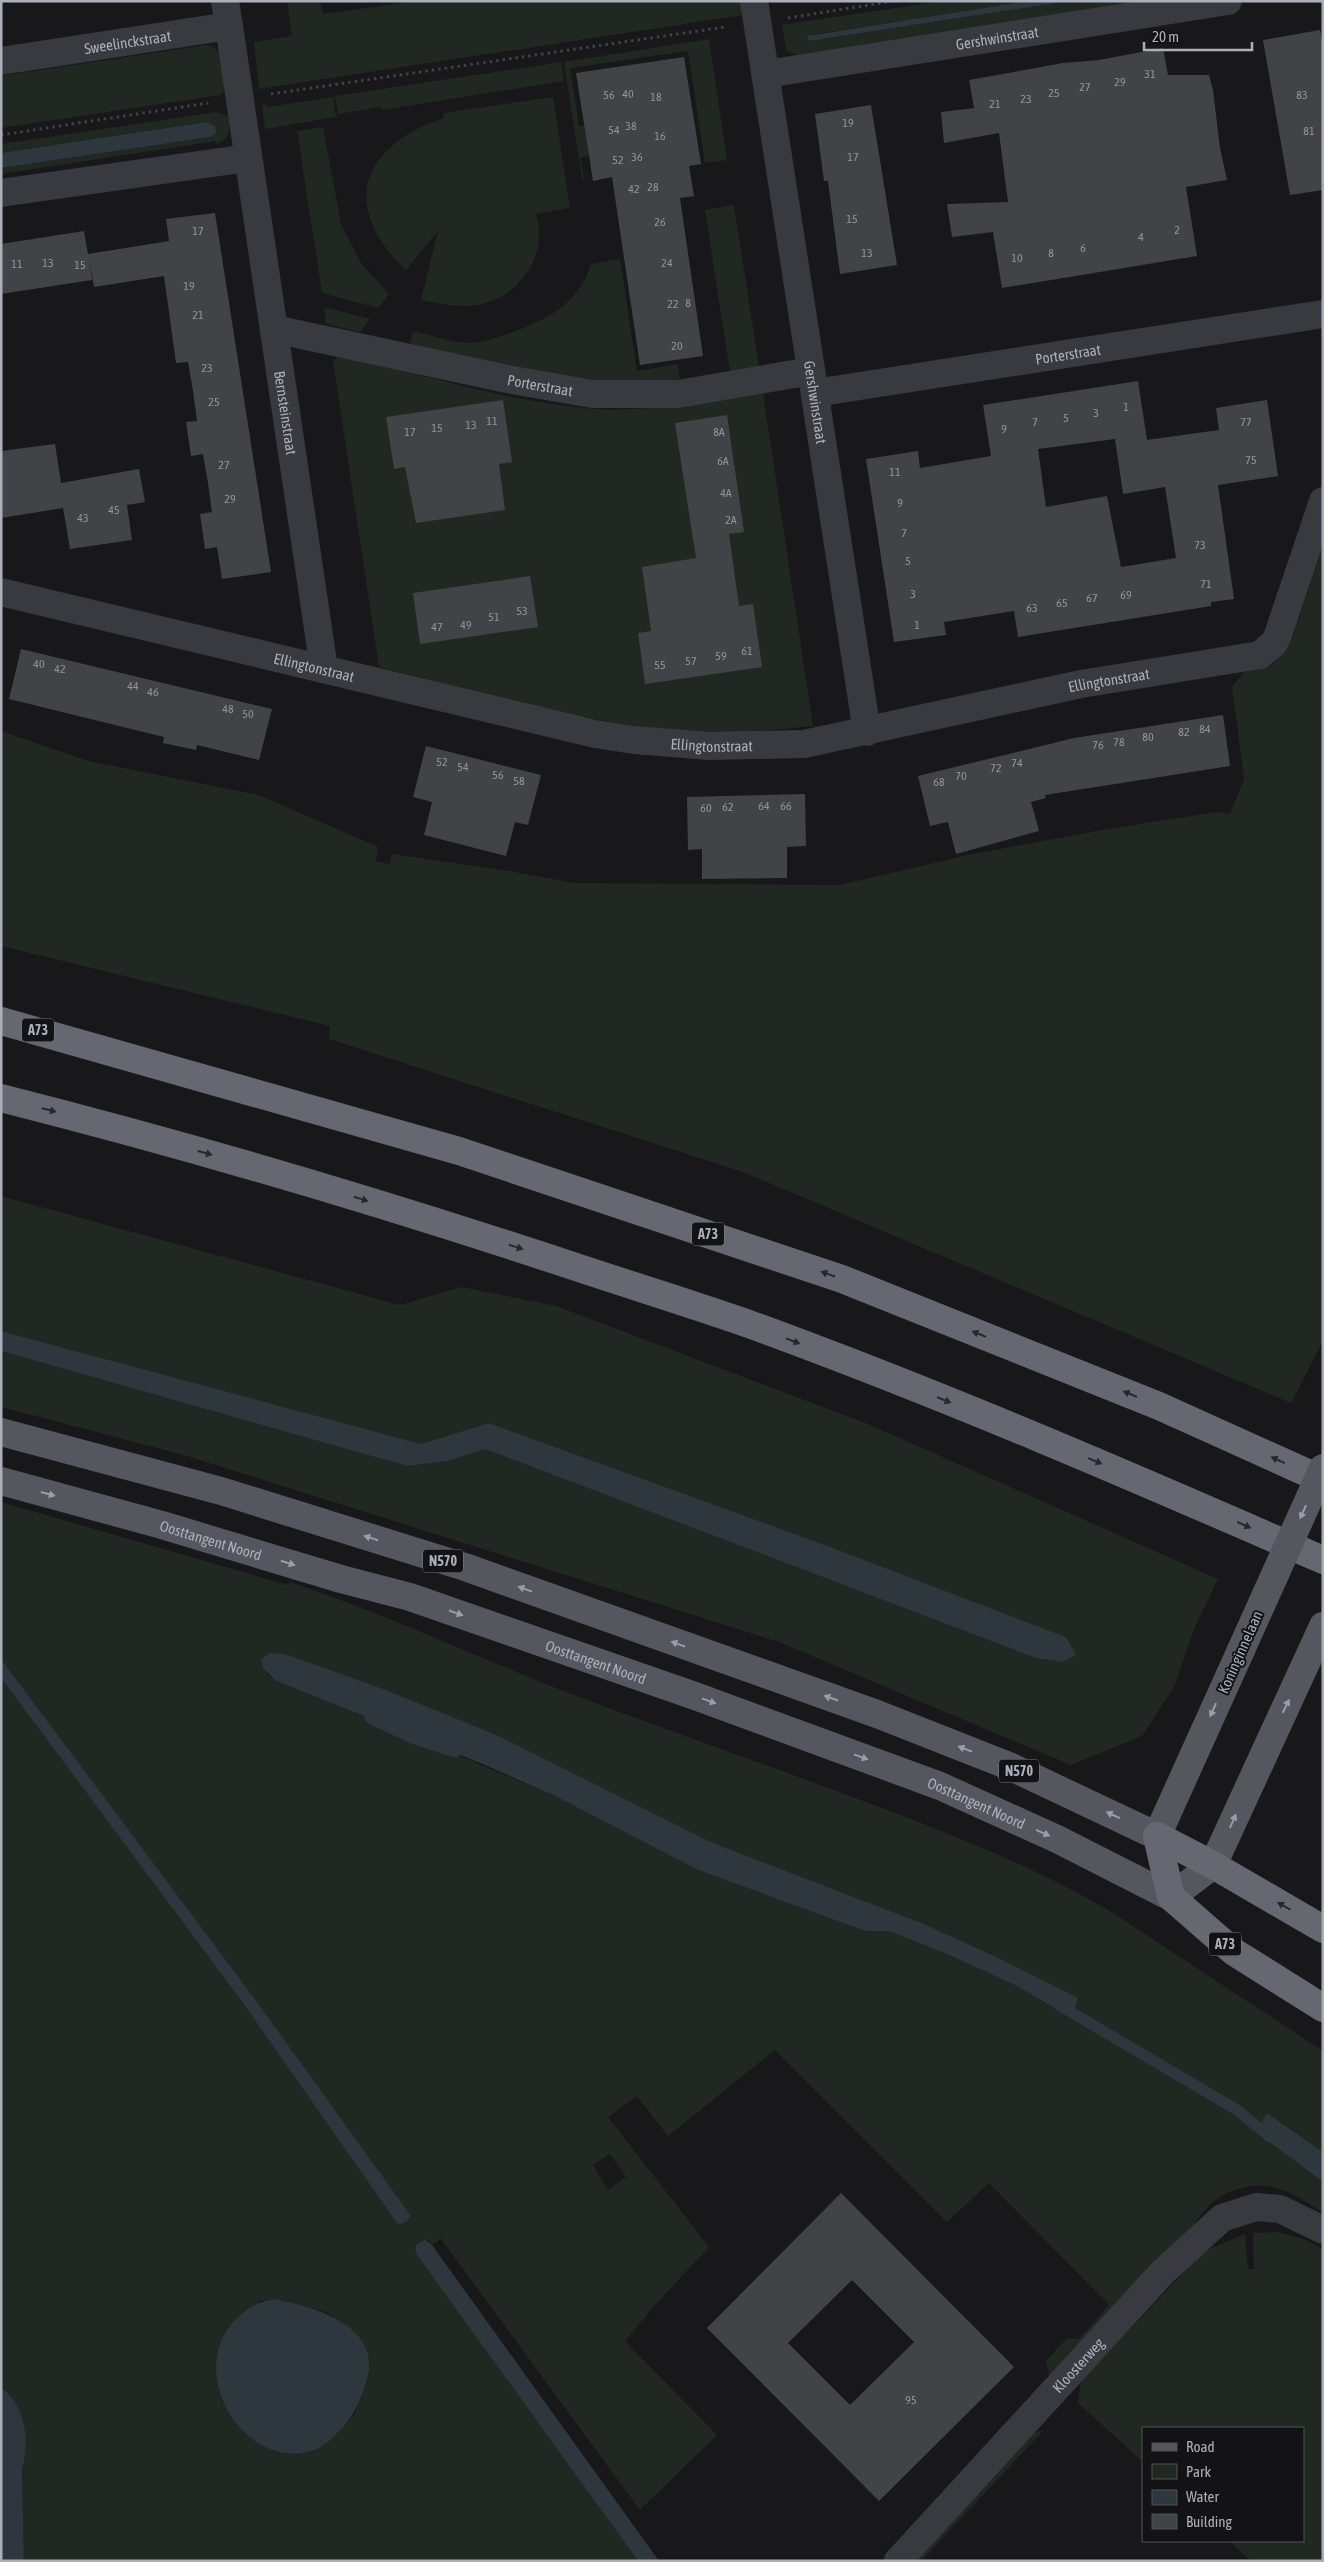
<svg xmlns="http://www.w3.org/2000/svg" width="1324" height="2562" font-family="'Asap Condensed',sans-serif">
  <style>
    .green { fill: #202821; fill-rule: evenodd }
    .water { fill: #2e373e }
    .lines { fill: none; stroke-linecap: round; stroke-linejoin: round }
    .stream { stroke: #2e373e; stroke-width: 11 }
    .building { fill: #424347; fill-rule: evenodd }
    .path { stroke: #3f4146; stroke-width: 3; stroke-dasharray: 2.5 4; stroke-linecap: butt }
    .street { stroke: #393a3f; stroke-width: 28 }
    .primary { stroke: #55575e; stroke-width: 28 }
    .highway { stroke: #656870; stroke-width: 28 }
    .primary-bridge { stroke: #55575e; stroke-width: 28 }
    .oneway { fill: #28282c }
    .oneway2 { fill: #999ea7 }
    .labels { text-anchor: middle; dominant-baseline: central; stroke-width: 4; stroke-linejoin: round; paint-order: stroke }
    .number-label { font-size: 12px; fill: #90959c }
    .shield { fill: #131315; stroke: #7d8188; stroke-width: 1 }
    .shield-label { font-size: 14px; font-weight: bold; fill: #aab0b9 }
    .street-label { font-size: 15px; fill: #aab0b9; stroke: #131315 }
  </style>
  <rect width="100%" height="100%" fill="#18181a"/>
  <g class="green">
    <path d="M 287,1 L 320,1 L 323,14 L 416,1 L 742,1 L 743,15 L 259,89 L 254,42 L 292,36 Z"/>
    <path d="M 942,1 L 1027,1 L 811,35 L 809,41 L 1069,1 L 1154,1 L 807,56 L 794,54 L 786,50 L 782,25 Z"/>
    <path d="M 709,39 L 727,160 L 705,163 L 688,51 L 570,68 L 579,126 L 584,126 L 589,156 L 580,158 L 584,179 L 582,179 L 564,62 Z"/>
    <path d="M 206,45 C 226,48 223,73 225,89 L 221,95 L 1,128 L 1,76 Z"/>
    <path d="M 561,62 L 564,81 L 382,110 L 381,107 L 338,114 L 335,96 Z"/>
    <path d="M 333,97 L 336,117 L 265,129 L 262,105 L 267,104 L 267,107 Z"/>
    <path d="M 553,97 L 570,208 L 536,214 C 550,259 514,305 467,306 C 452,306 436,303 421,300 L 438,231 L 406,270 C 359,226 347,173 408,134 C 419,127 432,123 443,118 L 444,113 Z"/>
    <path d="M 217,112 L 228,116 C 231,131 231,136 217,144 L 216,141 L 1,174 L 1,168 L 210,137 L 205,122 L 1,153 L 1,144 Z"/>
    <path d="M 323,127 L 341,224 L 361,263 L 389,294 L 378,308 L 322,293 L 297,131 Z"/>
    <path d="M 734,205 L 759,367 L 730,372 L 705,210 Z"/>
    <path d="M 620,259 L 637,371 L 678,364 L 680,379 L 626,384 L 572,381 L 410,345 L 413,331 C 432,335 451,343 470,343 C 482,343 495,338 507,334 C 544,322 579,304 591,264 Z"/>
    <path d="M 324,307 L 370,319 L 360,332 L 326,324 Z"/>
    <path d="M 340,354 C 420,374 502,400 585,408 C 644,414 704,401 763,393 L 813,726 C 767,731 719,735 673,731 C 573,720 476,692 379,667 L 333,361 Z"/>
    <path d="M 1323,546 L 1323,1341 L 1291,1403 L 743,1172 L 329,1039 L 330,1026 L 1,946 L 1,731 L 88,761 L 259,795 L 378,847 L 376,861 L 390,864 L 392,854 L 509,871 L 574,883 L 840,885 L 968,855 L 1108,829 L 1216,812 L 1230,814 L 1244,779 L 1232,687 L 1244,672 L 1272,665 L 1293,637 Z"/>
    <path d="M 1,1196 L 400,1305 L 462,1287 L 556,1306 L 868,1424 L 1218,1579 L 1194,1629 L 1174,1687 L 1142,1736 L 1071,1765 L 779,1642 L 184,1455 L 1,1407 L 1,1351 L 407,1466 L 448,1461 L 485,1449 L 1036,1658 L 1075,1655 L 1066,1637 L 828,1546 L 489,1423 L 421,1444 L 1,1331 Z"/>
    <path d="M 1,1502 L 288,1585 L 290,1582 C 397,1618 497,1667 603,1706 C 679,1734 755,1761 831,1789 C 925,1824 1020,1859 1107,1909 L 1323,2051 L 1323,2152 L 1267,2113 L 1260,2135 L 1323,2182 L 1323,2213 C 1295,2193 1267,2177 1232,2191 C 1202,2202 1193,2231 1173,2253 C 1132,2296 1091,2339 1051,2383 L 1046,2361 L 1067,2338 L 1079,2339 L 1109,2305 L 989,2183 L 947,2222 L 775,2050 L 668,2136 L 637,2096 L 608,2117 L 709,2247 L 655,2305 L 625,2341 L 717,2435 L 640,2510 L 441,2239 L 432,2245 L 428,2239 L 414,2250 L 638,2561 L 24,2561 L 22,2469 C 27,2448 19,2401 1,2387 L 1,1678 L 243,2003 L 397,2222 L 246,1987 L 1,1659 ZM 270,1653 L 386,1690 L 497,1735 L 711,1842 L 924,1924 L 990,1954 L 1070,2018 L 1017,1986 L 947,1954 L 889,1931 L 865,1931 L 698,1870 L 557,1797 L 268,1675 L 261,1659 ZM 610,2154 L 626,2177 L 608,2190 L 593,2165 ZM 274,2299 L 326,2312 L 342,2322 L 356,2333 L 369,2363 L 368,2380 L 354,2415 L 334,2436 L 319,2448 L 304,2453 L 282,2453 L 243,2313 L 261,2301 Z"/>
    <path d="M 1277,2232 L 1306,2240 L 1323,2249 L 1323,2561 L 1251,2561 L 1229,2541 L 1303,2541 L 1303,2428 L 1143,2428 L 1143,2462 L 1078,2403 L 1081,2381 L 1204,2251 L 1245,2234 L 1248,2269 L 1254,2269 L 1253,2233 Z"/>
    <path d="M 1043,2431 L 921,2561 L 910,2561 L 1030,2432 Z"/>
  </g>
  <g class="water">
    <path d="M 1027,1 L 1069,1 L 809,41 L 807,36 Z"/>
    <path d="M 206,122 L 215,126 L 216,134 L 210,137 L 1,168 L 1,153 Z"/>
    <path d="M 1,1331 L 421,1444 L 489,1423 L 828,1546 L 1066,1637 L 1076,1655 L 1063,1662 L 1036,1658 L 485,1449 L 448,1461 L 407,1466 L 1,1351 Z"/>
    <path d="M 270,1653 L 285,1654 L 386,1690 L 497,1735 L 711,1842 L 924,1924 L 990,1954 L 1078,1998 L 1071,2018 L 1017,1986 L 947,1954 L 889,1931 L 865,1931 L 698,1870 L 557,1797 L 485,1765 L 275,1680 L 263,1668 L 261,1659 Z"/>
    <path d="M 1,1659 L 246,1987 L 411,2216 L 406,2222 L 400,2224 L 397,2223 L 243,2003 L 1,1678 Z"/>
    <path d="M 1267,2113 L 1323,2152 L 1323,2182 L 1256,2132 Z"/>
    <path d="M 425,2239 L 432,2245 L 659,2561 L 638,2561 L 415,2252 L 416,2245 Z"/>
    <path d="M 274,2299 C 319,2308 387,2327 365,2387 C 359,2403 354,2415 343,2427 C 336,2434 327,2445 317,2449 C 246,2477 181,2370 238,2317 C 249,2307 260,2301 274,2299 Z"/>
    <path d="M 1,2387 C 26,2407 30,2440 22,2469 L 24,2561 L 1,2561 Z"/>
  </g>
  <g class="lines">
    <g class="stream">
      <path d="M 370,1718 L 412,1738 L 455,1752"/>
      <path d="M 1059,2005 L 1237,2110 L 1270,2137"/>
    </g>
  </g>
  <g class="building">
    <path d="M 1320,30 L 1323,46 L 1323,190 L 1290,195 L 1263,40 Z"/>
    <path d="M 1163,48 L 1168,75 L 1209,75 L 1213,90 L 1220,148 L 1227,180 L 1186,187 L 1197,256 L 1002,288 L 993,232 L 952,237 L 947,204 L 1008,202 L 999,133 L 944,143 L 941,112 L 974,108 L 969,80 L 1063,63 L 1099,60 Z"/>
    <path d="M 684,57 L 701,164 L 689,166 L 694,196 L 680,198 L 703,356 L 640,365 L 612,177 L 593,181 L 576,73 Z"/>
    <path d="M 871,105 L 897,265 L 840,274 L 828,181 L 824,181 L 815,114 Z"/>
    <path d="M 215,213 L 271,572 L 222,579 L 217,547 L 205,549 L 200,514 L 212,512 L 208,483 L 203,454 L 191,456 L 186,422 L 197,421 L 193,391 L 188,362 L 176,363 L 164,276 L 94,287 L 89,260 L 92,280 L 1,294 L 1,244 L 84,231 L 88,254 L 169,241 L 166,219 Z"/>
    <path d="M 1138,381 L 1147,440 L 1219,430 L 1216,408 L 1267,400 L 1278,476 L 1218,485 L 1234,599 L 1211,602 L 1211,606 L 1018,637 L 1014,611 L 944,622 L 946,635 L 894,642 L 866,459 L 918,451 L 920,468 L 991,456 L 983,405 ZM 1115,439 L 1123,494 L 1165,487 L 1176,558 L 1121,567 L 1107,496 L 1046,507 L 1038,449 Z"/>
    <path d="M 503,400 L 512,462 L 499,464 L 505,510 L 416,523 L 405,467 L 394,469 L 386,417 Z"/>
    <path d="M 727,415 L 744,532 L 729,534 L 739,606 L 753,604 L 762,667 L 645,684 L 638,633 L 651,631 L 642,567 L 696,558 L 675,423 Z"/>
    <path d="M 55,444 L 61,483 L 139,469 L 145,502 L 127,505 L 132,540 L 70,549 L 63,508 L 1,518 L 1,451 Z"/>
    <path d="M 530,576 L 538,627 L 420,644 L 413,593 Z"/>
    <path d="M 21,649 L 272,709 L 259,760 L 197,745 L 196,750 L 163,743 L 164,737 L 9,699 Z"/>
    <path d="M 1223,715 L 1230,766 L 1045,795 L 1046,798 L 1031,802 L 1039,831 L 956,854 L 948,822 L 930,826 L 918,776 L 1074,738 Z"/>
    <path d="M 426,746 L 541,775 L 528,825 L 515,822 L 506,856 L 424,835 L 432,802 L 413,797 Z"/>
    <path d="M 805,794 L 806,846 L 787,847 L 787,878 L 702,879 L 702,849 L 688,850 L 687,797 Z"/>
    <path d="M 841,2193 L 1014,2367 L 879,2501 L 707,2328 ZM 852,2280 L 914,2342 L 850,2405 L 788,2343 Z"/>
  </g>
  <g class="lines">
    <g class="path">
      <path d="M 788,18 L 894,1"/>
      <path d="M 271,94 L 725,27"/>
      <path d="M 1,135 L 208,103"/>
    </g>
    <g class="street">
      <path id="s1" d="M 754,1 L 867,732"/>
      <path id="s2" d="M 229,26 L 324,669"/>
      <path id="s3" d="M 1,61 L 229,26 L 225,1"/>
      <path id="s4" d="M 766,74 L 1228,1"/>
      <path d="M 1,193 L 248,158"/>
      <path id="s5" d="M 274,329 L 507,379 L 592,394 L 678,394 L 811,371"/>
      <path id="s6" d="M 815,393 L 1323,314"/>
      <path id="s7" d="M 1,592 L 595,734 L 634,740 L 709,746 L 804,744 L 1081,684 L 1260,655 L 1274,643 L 1278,635 L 1323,501"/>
      <path id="s8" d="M 898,2561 L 1162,2273 L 1222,2218 L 1256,2207 L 1280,2209 L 1323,2230"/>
    </g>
    <g class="primary">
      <path d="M 1,1432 L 221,1491 L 465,1567 L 877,1714 L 1009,1766 L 1157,1836 L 1241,1650"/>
      <path id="s9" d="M 1,1481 L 162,1525 L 341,1579 L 410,1597 L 695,1696 L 940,1786 L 1057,1839 L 1171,1897 L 1213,1865 L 1323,1626"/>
    </g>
    <g class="highway">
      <path d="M 1,1021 L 459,1151 L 842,1279 L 1159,1406 L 1323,1480"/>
      <path d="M 1,1098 C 195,1147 386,1204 576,1267 C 633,1286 692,1304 749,1324 C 944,1395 1133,1477 1323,1560"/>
      <path d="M 1157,1836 L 1171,1897 L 1234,1952 L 1323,2008"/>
      <path d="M 1157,1836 L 1213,1865 L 1323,1929"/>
    </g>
    <path class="primary-bridge" d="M 1241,1650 L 1323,1468"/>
  </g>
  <defs><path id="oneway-solid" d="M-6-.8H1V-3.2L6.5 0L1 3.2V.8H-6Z" transform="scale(1.25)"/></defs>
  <g class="oneway">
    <use href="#oneway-solid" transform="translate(49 1110) rotate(14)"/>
    <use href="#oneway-solid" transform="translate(205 1153) rotate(15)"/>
    <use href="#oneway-solid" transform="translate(361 1199) rotate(17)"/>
    <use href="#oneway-solid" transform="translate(516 1247) rotate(18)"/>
    <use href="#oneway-solid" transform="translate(828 1274) rotate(-161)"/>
    <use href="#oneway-solid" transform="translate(979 1334) rotate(-158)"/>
    <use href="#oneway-solid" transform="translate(793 1341) rotate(21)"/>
    <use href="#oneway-solid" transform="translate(1130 1394) rotate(-158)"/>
    <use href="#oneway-solid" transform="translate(944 1400) rotate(22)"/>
    <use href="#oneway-solid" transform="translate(1278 1460) rotate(-156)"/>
    <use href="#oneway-solid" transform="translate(1095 1461) rotate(22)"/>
    <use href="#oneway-solid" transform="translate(1244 1525) rotate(24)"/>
    <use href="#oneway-solid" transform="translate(1284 1906) rotate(-150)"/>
  </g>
  <g class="oneway2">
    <use href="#oneway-solid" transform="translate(48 1494) rotate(15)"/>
    <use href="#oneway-solid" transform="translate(1303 1512) rotate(114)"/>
    <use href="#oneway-solid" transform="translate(371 1538) rotate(-163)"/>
    <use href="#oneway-solid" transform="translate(288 1563) rotate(17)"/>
    <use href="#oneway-solid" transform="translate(525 1589) rotate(-160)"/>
    <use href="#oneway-solid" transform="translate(456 1613) rotate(19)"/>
    <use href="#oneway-solid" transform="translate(678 1644) rotate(-160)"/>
    <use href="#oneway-solid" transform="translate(831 1698) rotate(-161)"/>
    <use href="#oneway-solid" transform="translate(709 1701) rotate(20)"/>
    <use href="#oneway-solid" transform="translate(1286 1706) rotate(-64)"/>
    <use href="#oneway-solid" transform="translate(1213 1710) rotate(114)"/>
    <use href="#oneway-solid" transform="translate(965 1749) rotate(-159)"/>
    <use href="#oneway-solid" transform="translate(861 1757) rotate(20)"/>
    <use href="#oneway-solid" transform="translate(1113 1815) rotate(-155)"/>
    <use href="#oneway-solid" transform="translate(1233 1821) rotate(-66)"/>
    <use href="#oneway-solid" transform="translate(1043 1833) rotate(24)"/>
  </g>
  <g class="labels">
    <g class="number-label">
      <text x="1150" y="74">31</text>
      <text x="1120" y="82">29</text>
      <text x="1085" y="87">27</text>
      <text x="1054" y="93">25</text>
      <text x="628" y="94">40</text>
      <text x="609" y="95">56</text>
      <text x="1302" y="95">83</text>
      <text x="656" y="97">18</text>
      <text x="1026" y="99">23</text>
      <text x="995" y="104">21</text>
      <text x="848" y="123">19</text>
      <text x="631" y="126">38</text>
      <text x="614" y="130">54</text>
      <text x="1309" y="131">81</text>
      <text x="660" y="136">16</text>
      <text x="637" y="157">36</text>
      <text x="853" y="157">17</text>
      <text x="618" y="160">52</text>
      <text x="653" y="187">28</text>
      <text x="634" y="189">42</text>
      <text x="852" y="219">15</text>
      <text x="660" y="222">26</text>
      <text x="1177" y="230">2</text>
      <text x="198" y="231">17</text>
      <text x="1141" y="237">4</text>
      <text x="1083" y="248">6</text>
      <text x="867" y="253">13</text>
      <text x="1051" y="253">8</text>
      <text x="1017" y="258">10</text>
      <text x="48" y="263">13</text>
      <text x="667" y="263">24</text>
      <text x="17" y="264">11</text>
      <text x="80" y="265">15</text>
      <text x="189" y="286">19</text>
      <text x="688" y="303">8</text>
      <text x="673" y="304">22</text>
      <text x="198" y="315">21</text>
      <text x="677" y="346">20</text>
      <text x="207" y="368">23</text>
      <text x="214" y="402">25</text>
      <text x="1126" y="407">1</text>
      <text x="1096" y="413">3</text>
      <text x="1066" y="418">5</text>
      <text x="492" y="421">11</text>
      <text x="1035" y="422">7</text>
      <text x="1246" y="422">77</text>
      <text x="471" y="425">13</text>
      <text x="437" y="428">15</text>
      <text x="1004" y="429">9</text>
      <text x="410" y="432">17</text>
      <text x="719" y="432">8A</text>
      <text x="1251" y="460">75</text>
      <text x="723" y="461">6A</text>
      <text x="224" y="465">27</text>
      <text x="895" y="472">11</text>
      <text x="726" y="493">4A</text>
      <text x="230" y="499">29</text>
      <text x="900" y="503">9</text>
      <text x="114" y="510">45</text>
      <text x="83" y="518">43</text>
      <text x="731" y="520">2A</text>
      <text x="904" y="533">7</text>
      <text x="1200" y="545">73</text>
      <text x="908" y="561">5</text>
      <text x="1206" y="584">71</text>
      <text x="913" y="594">3</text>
      <text x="1126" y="595">69</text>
      <text x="1092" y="598">67</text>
      <text x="1062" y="603">65</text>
      <text x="1032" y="608">63</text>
      <text x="522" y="611">53</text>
      <text x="494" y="617">51</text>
      <text x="466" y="625">49</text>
      <text x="917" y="625">1</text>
      <text x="437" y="627">47</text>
      <text x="747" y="651">61</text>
      <text x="721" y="656">59</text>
      <text x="691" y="661">57</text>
      <text x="39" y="664">40</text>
      <text x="660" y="665">55</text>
      <text x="60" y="669">42</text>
      <text x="133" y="686">44</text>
      <text x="153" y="692">46</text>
      <text x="228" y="709">48</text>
      <text x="248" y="714">50</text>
      <text x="1205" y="729">84</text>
      <text x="1184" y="732">82</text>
      <text x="1148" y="737">80</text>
      <text x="1119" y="742">78</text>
      <text x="1098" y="745">76</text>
      <text x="442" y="762">52</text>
      <text x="1017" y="763">74</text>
      <text x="463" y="767">54</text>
      <text x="996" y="768">72</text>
      <text x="498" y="775">56</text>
      <text x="961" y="776">70</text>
      <text x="519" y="781">58</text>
      <text x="939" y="782">68</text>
      <text x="764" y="806">64</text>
      <text x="786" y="806">66</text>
      <text x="728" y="807">62</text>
      <text x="706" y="808">60</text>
      <text x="911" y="2400">95</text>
    </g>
    <g class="shield">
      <rect x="22" y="1018.5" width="32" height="23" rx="4"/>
      <rect x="692" y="1222.5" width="32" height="23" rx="4"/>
      <rect x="423" y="1549.5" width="40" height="23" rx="4"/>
      <rect x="999" y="1759.5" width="40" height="23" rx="4"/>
      <rect x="1209" y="1932.5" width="32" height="23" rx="4"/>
    </g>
    <g class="shield-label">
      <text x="38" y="1030">A73</text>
      <text x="708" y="1234">A73</text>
      <text x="443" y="1561">N570</text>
      <text x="1019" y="1771">N570</text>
      <text x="1225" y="1944">A73</text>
    </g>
    <g class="street-label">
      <text stroke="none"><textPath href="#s4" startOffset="234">Gershwinstraat</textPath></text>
      <text stroke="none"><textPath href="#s3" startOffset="128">Sweelinckstraat</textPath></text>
      <text stroke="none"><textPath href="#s6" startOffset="256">Porterstraat</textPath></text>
      <text stroke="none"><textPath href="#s5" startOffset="272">Porterstraat</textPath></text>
      <text stroke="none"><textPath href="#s1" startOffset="406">Gershwinstraat</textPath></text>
      <text stroke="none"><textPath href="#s2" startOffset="391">Bernsteinstraat</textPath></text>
      <text stroke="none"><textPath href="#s7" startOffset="322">Ellingtonstraat</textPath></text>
      <text stroke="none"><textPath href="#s7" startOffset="1132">Ellingtonstraat</textPath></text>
      <text stroke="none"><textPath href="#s7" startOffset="728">Ellingtonstraat</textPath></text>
      <text stroke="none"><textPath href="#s9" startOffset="218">Oosttangent Noord</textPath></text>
      <text transform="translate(1240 1652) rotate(-66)">Koninginnelaan</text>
      <text stroke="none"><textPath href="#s9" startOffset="622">Oosttangent Noord</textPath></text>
      <text stroke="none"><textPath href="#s9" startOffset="1028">Oosttangent Noord</textPath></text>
      <text stroke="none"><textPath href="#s8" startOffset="266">Kloosterweg</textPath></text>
    </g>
  </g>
  <rect width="1324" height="2562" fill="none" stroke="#aab0b9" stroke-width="5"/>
  <rect x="1142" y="2427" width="162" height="115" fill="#131315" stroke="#4f5257"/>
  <rect x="1152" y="2443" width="25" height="8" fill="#55575e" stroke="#4f5257"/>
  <text x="1186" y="2452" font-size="15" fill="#aab0b9">Road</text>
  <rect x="1152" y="2464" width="25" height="15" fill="#202821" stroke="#4f5257"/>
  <text x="1186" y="2477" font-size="15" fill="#aab0b9">Park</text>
  <rect x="1152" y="2490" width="25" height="15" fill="#2e373e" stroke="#4f5257"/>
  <text x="1186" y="2502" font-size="15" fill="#aab0b9">Water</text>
  <rect x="1152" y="2514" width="25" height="15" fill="#424347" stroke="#4f5257"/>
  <text x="1186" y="2527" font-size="15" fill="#aab0b9">Building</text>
  <path d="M1144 42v8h108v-8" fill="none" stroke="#aab0b9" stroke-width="2.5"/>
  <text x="1152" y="42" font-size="15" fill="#aab0b9" stroke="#131315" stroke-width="4" paint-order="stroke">20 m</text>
</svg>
